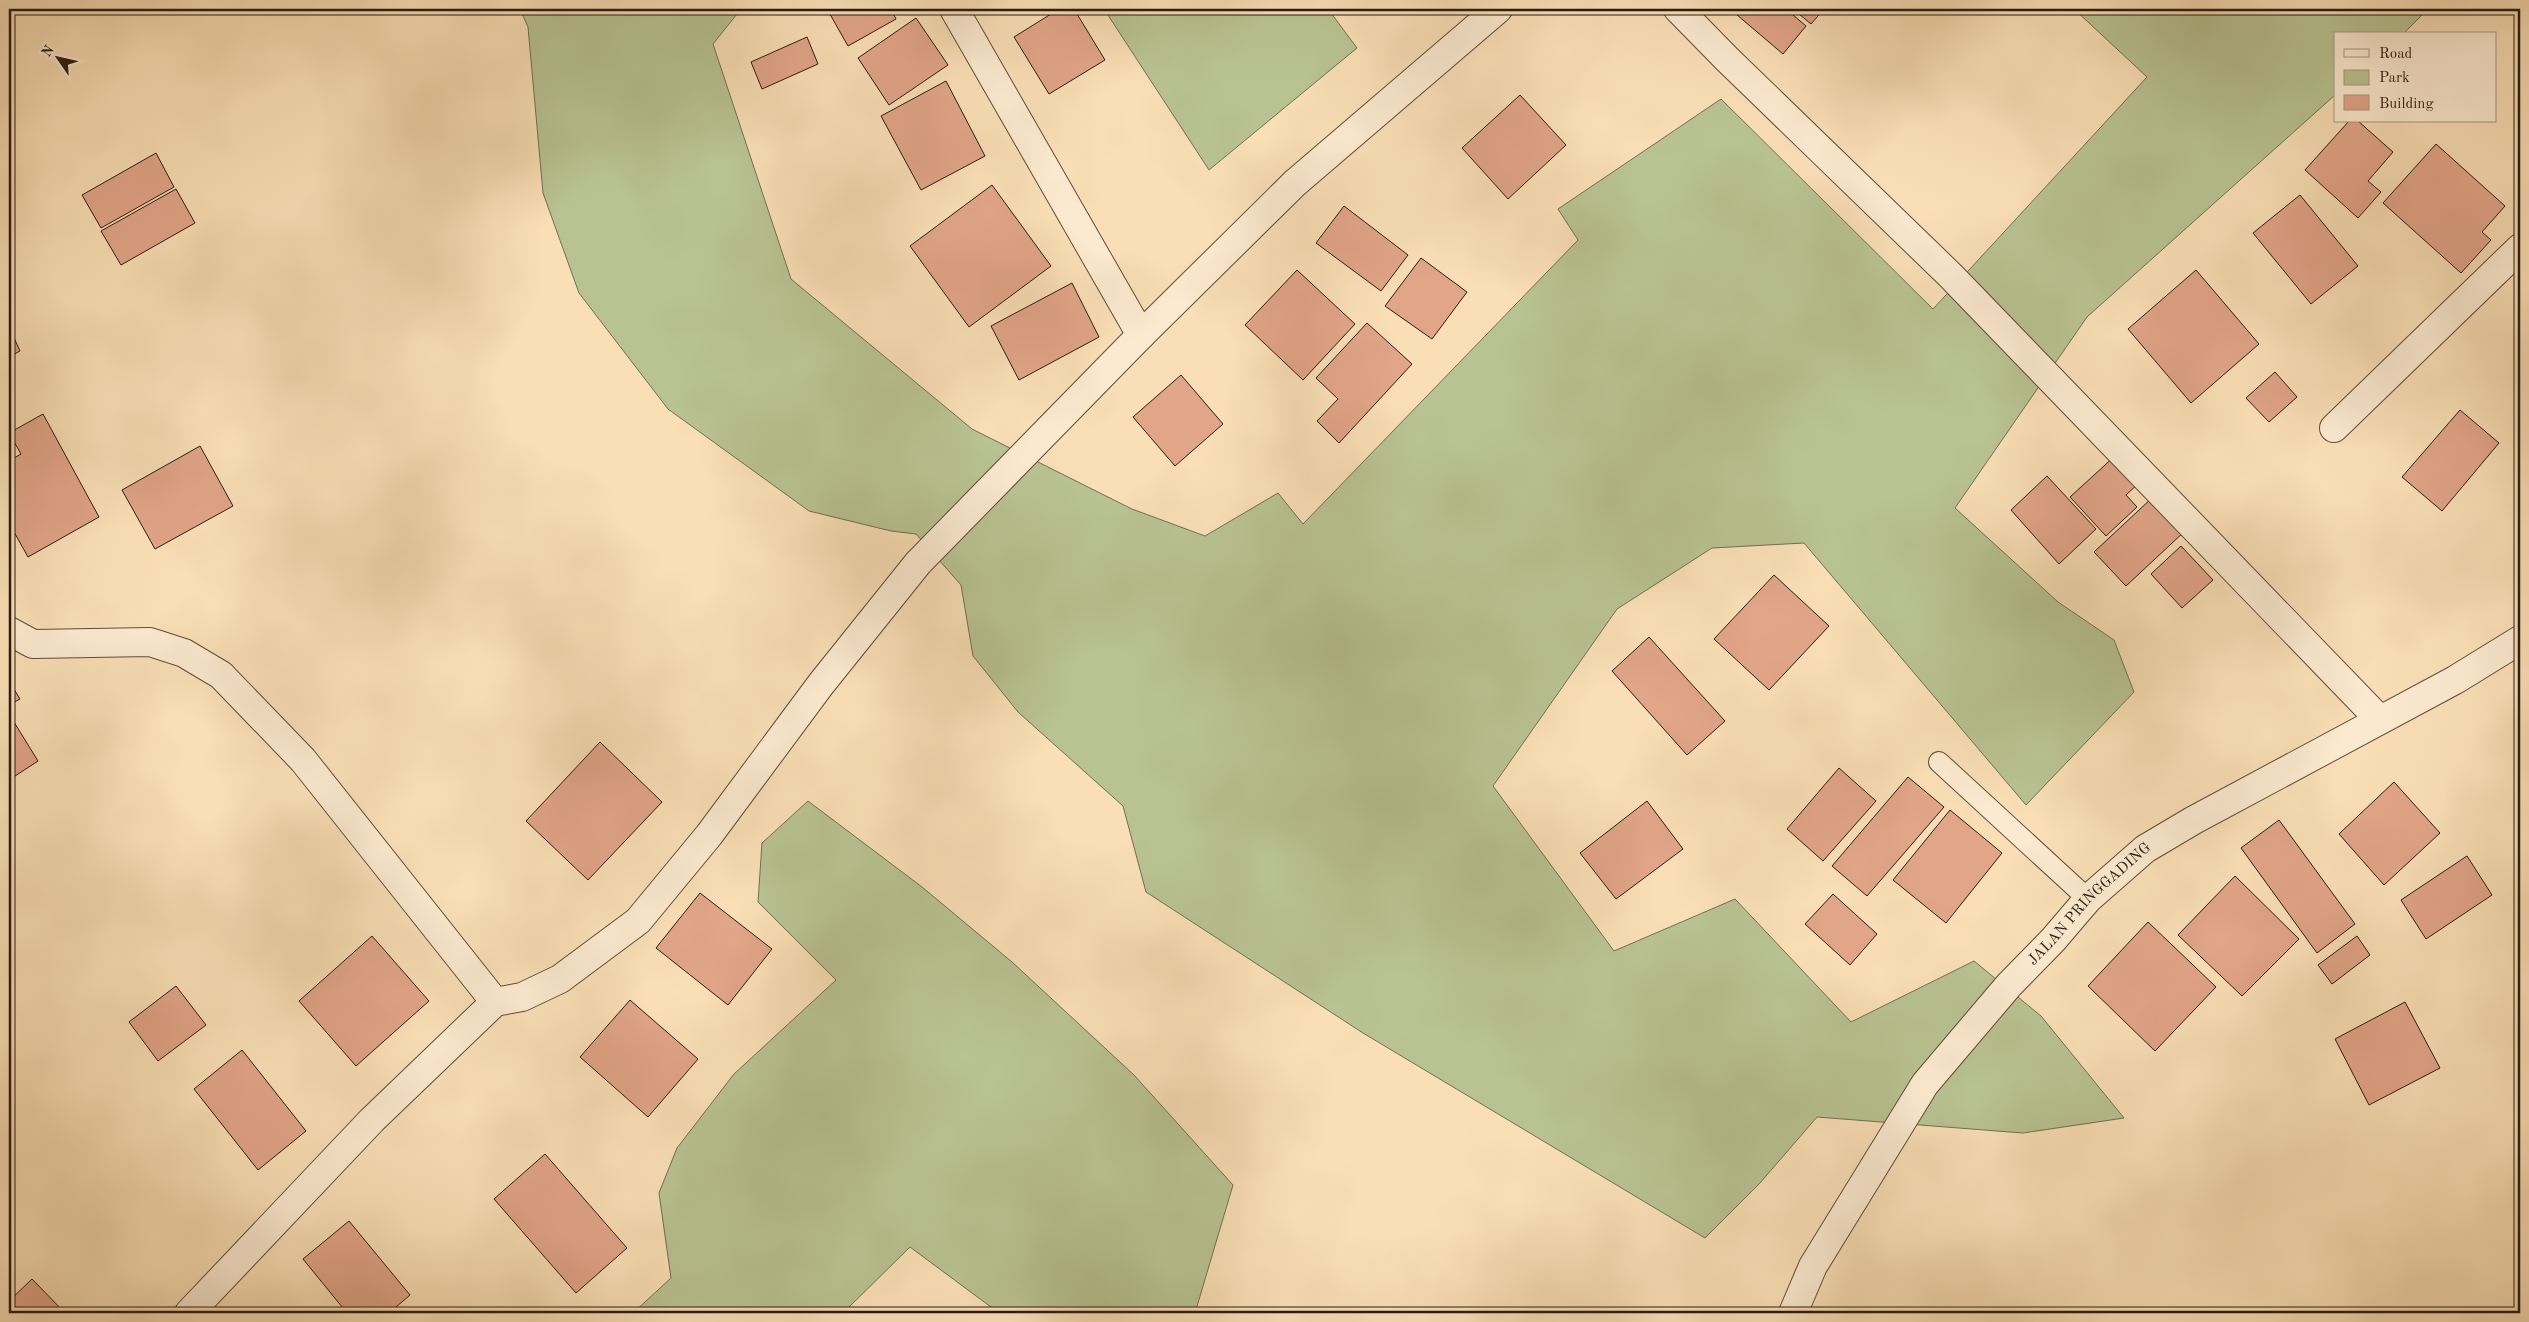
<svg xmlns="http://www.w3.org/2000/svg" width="2529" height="1322" font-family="'Old Standard TT',serif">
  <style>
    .green { fill: #b9c392; stroke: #726f52 }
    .building { fill: #e1a588; stroke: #2b1b12 }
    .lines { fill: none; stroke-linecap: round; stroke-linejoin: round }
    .service-casing { stroke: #5f4c3b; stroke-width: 22 }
    .minor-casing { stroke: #5f4c3b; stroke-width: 30 }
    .service { stroke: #fcead0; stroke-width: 20 }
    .minor { stroke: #fcead0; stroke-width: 28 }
    .labels { text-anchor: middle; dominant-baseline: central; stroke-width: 4.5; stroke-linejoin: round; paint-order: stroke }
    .street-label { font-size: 15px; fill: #2b1b12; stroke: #fcead0 }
  </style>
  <rect width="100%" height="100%" fill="#fadfb6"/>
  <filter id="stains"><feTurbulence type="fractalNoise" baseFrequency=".004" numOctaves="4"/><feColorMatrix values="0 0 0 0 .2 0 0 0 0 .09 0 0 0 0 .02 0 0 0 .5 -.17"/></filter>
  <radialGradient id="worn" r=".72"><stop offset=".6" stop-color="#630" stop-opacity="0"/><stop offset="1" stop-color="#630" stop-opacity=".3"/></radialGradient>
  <g class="green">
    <path d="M 520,9 L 741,9 L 713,44 L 791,279 L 972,429 L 1132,509 L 1205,536 L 1278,493 L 1303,524 L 1578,240 L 1558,209 L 1721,99 L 1933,309 L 2147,77 L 2074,9 L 2428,9 L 2403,34 L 2335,34 L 2335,95 L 2087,317 L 1955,508 L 2058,602 L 2114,640 L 2134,692 L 2026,805 L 1804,543 L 1712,548 L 1617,609 L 1493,786 L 1614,951 L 1735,899 L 1851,1022 L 1974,961 L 2041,1016 L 2124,1118 L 2023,1133 L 1817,1117 L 1760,1183 L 1705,1238 L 1363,1033 L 1146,892 L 1123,806 L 1018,712 L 973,656 L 961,585 L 916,534 L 891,531 L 809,511 L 668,409 L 579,293 L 543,193 L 528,27 Z"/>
    <path d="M 1104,9 L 1328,9 L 1357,48 L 1209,170 Z"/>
    <path d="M 808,801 L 922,887 L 1012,962 L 1134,1075 L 1233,1185 L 1195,1313 L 999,1313 L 910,1247 L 843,1313 L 633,1313 L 671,1278 L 659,1193 L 677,1148 L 734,1074 L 836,980 L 758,902 L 762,843 Z"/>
  </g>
  <g class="building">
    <path d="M 827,9 L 891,9 L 896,19 L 848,46 Z"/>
    <path d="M 1059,9 L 1074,9 L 1105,60 L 1049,94 L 1014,37 Z"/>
    <path d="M 1730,9 L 1786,9 L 1806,26 L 1783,54 Z"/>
    <path d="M 1793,9 L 1824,9 L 1811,24 Z"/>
    <path d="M 916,18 L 948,65 L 889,105 L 858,58 Z"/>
    <path d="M 807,37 L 818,64 L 762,89 L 751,62 Z"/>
    <path d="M 946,81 L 985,156 L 921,190 L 881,116 Z"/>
    <path d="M 1520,95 L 1566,145 L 1508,199 L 1462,148 Z"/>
    <path d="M 2349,121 L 2358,121 L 2393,152 L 2368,181 L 2381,192 L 2358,218 L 2305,170 Z"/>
    <path d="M 2436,144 L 2505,206 L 2482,232 L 2491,240 L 2461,273 L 2383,203 Z"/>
    <path d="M 156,153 L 174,187 L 101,228 L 82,195 Z"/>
    <path d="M 992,185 L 1051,266 L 969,327 L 910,246 Z"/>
    <path d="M 176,189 L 195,223 L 121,265 L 101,231 Z"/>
    <path d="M 2300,195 L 2358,266 L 2311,304 L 2253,233 Z"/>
    <path d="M 1344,206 L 1408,255 L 1381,291 L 1316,243 Z"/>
    <path d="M 1421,258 L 1467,292 L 1432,339 L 1385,306 Z"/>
    <path d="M 1297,270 L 1355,324 L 1303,380 L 1245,325 Z"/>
    <path d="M 2196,270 L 2259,344 L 2191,403 L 2128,329 Z"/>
    <path d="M 1072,283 L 1099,337 L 1019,380 L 991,326 Z"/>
    <path d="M 1367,323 L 1412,364 L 1339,443 L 1317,421 L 1338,399 L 1316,378 Z"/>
    <path d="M 9,327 L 20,351 L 9,357 Z"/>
    <path d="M 2275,372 L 2297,397 L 2269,422 L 2246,398 Z"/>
    <path d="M 1181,375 L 1223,424 L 1175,466 L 1133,417 Z"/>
    <path d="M 2460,410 L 2499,443 L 2442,511 L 2402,477 Z"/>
    <path d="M 43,414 L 99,517 L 28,557 L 9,523 L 9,461 L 21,454 L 9,433 Z"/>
    <path d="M 200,446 L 233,506 L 155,549 L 122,490 Z"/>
    <path d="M 2116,455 L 2141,481 L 2126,495 L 2137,507 L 2106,536 L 2070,497 Z"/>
    <path d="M 2047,476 L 2096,529 L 2059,564 L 2011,510 Z"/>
    <path d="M 2153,497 L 2185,531 L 2126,586 L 2094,552 Z"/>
    <path d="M 2181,546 L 2213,580 L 2182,608 L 2151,574 Z"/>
    <path d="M 1774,575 L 1829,626 L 1769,690 L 1714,639 Z"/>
    <path d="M 1649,637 L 1725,721 L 1687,755 L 1612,671 Z"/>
    <path d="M 9,681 L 20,699 L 9,705 Z"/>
    <path d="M 9,714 L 38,761 L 9,780 Z"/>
    <path d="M 600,742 L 662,802 L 588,880 L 526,821 Z"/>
    <path d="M 1839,768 L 1876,801 L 1823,861 L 1787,829 Z"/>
    <path d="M 1908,777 L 1944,807 L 1867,896 L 1832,866 Z"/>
    <path d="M 2394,782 L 2440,833 L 2384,885 L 2339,834 Z"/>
    <path d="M 1647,801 L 1683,849 L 1616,899 L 1580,853 Z"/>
    <path d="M 1950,810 L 2002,853 L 1946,923 L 1893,880 Z"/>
    <path d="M 2279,820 L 2355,924 L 2317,953 L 2241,848 Z"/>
    <path d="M 2467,856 L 2492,895 L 2426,939 L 2401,900 Z"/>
    <path d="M 2235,876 L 2299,939 L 2242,996 L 2178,935 Z"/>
    <path d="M 700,893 L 772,949 L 728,1005 L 656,948 Z"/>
    <path d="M 1833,894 L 1877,934 L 1850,965 L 1805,924 Z"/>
    <path d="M 2148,922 L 2216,987 L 2155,1051 L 2088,986 Z"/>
    <path d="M 372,936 L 429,1001 L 356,1066 L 299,1001 Z"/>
    <path d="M 2357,936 L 2370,955 L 2332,984 L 2318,965 Z"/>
    <path d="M 176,986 L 206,1025 L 158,1061 L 129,1022 Z"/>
    <path d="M 630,1000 L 698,1059 L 648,1117 L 580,1057 Z"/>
    <path d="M 2405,1002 L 2440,1068 L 2369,1105 L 2335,1039 Z"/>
    <path d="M 242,1050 L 306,1131 L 258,1170 L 194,1089 Z"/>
    <path d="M 545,1154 L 627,1248 L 576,1293 L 494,1199 Z"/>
    <path d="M 349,1221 L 410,1295 L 389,1313 L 347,1313 L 303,1259 Z"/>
    <path d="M 32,1279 L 65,1313 L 9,1313 L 9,1301 Z"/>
  </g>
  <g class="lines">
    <defs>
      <path id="service" d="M 1939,762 L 2088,899"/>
      <g id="minor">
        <path d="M 954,9 L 1141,335"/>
        <path d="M 1678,9 L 1727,59 L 1951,276 L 2380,720"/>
        <path d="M 2334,428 L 2520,248"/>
        <path d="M 9,631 L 33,644 L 150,642 L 184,653 L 221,675 L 303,760 L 495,1002 L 522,997 L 560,979 L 638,921 L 709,835 L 821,684 L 918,563 L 1141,335 L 1295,183 L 1498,9"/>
        <path d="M 189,1313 L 372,1120 L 495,1002"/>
        <path id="s1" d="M 1793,1313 L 1813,1266 L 1925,1084 L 2009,985 L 2053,940 L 2088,899 L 2145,849 L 2194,820 L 2455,680 L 2520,640"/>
      </g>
    </defs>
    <use href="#service" class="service-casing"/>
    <use href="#minor" class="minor-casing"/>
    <use href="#service" class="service"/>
    <use href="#minor" class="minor"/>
  </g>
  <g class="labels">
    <g class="street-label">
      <text stroke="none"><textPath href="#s1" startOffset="509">JALAN PRINGGADING</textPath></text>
    </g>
  </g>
  <rect width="2529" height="1322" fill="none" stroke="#fadfb6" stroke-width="30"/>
  <rect x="10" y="10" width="2509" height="1302" fill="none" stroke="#2b1b12" stroke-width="2.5"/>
  <rect x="15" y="15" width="2499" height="1292" fill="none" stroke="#2b1b12"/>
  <rect x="2334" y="32" width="162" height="90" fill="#fcead0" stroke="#a89784"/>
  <rect x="2344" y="49" width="25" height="8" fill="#fcead0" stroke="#a89784"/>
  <text x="2379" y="58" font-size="15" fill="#2b1b12">Road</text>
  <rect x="2344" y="70" width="25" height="15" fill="#b9c392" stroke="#a89784"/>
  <text x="2379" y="82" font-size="15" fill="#2b1b12">Park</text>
  <rect x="2344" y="95" width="25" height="15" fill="#e1a588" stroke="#a89784"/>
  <text x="2379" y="108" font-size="15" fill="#2b1b12">Building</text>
  <g transform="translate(58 58) rotate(304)" stroke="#fcead0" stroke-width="4" paint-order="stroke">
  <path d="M0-4L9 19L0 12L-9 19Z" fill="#2b1b12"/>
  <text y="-8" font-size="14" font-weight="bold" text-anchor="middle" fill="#2b1b12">N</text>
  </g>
  <rect width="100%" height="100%" filter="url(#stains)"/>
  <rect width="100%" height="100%" fill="url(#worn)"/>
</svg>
